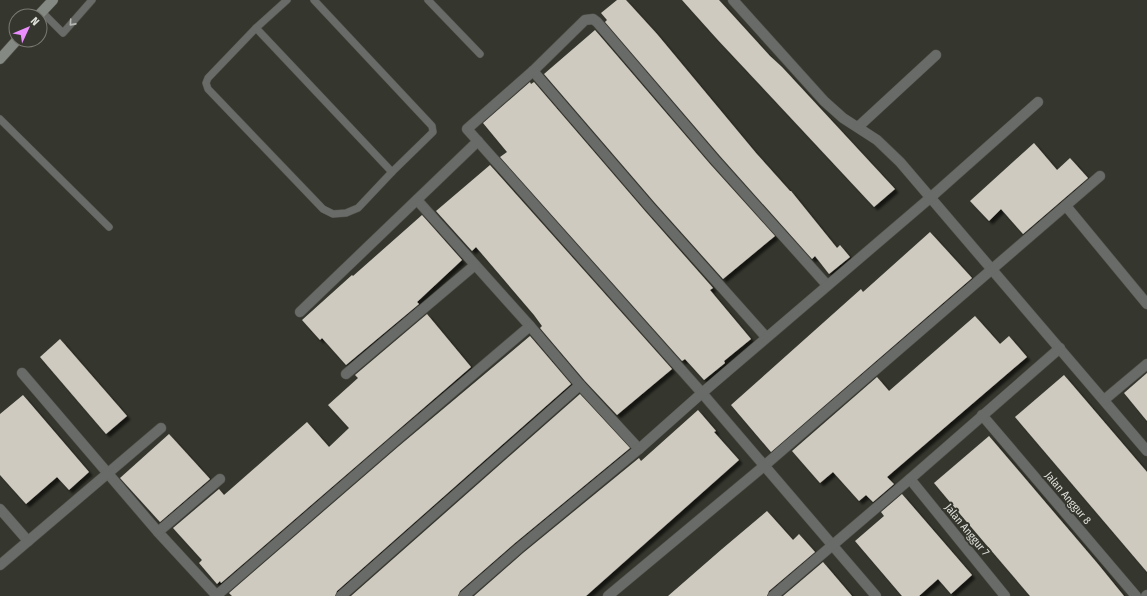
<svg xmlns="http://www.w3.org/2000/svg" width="1147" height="596" font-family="'Fira Sans Condensed',sans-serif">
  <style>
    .building { fill: #cfcac0; filter: url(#shadow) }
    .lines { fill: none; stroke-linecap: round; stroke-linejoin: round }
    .lane-casing { stroke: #515149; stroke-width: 8 }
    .street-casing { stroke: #515149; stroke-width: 11 }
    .secondary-casing { stroke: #515149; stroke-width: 11 }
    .lane { stroke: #686b68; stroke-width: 7 }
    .street { stroke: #686b68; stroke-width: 10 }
    .secondary { stroke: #848983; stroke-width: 10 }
    .oneway { stroke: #b7b8b3 }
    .labels { text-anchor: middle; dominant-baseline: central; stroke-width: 4; stroke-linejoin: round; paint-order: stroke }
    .street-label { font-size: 11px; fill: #e1e1dc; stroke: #35362d }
  </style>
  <defs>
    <filter id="shadow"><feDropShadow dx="3.5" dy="3.5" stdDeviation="1" flood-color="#0009"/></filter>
  </defs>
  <rect width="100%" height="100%" fill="#35362d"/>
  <g class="building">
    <path d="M 617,0 L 626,0 L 657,34 L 756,153 L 790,191 L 791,191 L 837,248 L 840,245 L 850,257 L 829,274 L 815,256 L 812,259 L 720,156 L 605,22 L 607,20 L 601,13 Z"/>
    <path d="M 682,0 L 719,0 L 770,56 L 782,67 L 895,189 L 874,207 L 717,39 Z"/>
    <path d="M 595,30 L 710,164 L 775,236 L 723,279 L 655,203 L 544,74 Z"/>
    <path d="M 530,82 L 531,84 L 534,82 L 645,211 L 713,288 L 710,290 L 751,339 L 724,361 L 725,363 L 704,380 L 685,359 L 682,361 L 500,157 L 507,152 L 483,123 Z"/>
    <path d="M 1034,143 L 1057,170 L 1070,158 L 1088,178 L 1023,234 L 1001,209 L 989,221 L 970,201 Z"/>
    <path d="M 490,165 L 672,369 L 617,415 L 585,381 L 540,328 L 542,326 L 534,315 L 476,247 L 472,251 L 436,211 Z"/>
    <path d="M 422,215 L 462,260 L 417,302 L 419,304 L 346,365 L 322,338 L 320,340 L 302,320 L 352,275 L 353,276 Z"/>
    <path d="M 930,232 L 972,278 L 771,452 L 731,405 L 861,289 L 863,292 Z"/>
    <path d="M 427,314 L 471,367 L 221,583 L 220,581 L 217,584 L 199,563 L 202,560 L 173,528 L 219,489 L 224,495 L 307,422 L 329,447 L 349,428 L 328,405 L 358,378 L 355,375 Z"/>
    <path d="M 975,316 L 1000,344 L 1009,336 L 1027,357 L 887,477 L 894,484 L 873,502 L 866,495 L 859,501 L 833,472 L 820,483 L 792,451 L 877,377 L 889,391 Z"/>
    <path d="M 530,336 L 571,384 L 337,591 L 335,596 L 232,596 L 229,593 L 399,446 Z"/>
    <path d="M 60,339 L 127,416 L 106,434 L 40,357 Z"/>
    <path d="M 1147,373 L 1147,421 L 1124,393 Z"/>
    <path d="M 1064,375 L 1147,472 L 1147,572 L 1015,417 Z"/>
    <path d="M 580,394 L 630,448 L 515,543 L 460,591 L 458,596 L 351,596 Z"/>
    <path d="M 23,395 L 89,472 L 69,490 L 57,477 L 26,504 L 0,475 L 0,414 Z"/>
    <path d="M 698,410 L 716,431 L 714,432 L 739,460 L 586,596 L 474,596 L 523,553 L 639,458 L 641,461 Z"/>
    <path d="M 169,434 L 210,479 L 160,522 L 120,478 Z"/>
    <path d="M 989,436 L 1098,564 L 1124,596 L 1030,596 L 960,514 L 934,483 Z"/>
    <path d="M 902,494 L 972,575 L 951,594 L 938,579 L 919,596 L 902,596 L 855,541 L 884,516 L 881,512 Z"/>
    <path d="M 767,511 L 793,540 L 799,534 L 815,552 L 769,591 L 767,596 L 668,596 L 722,549 Z"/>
    <path d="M 823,562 L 852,596 L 783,596 Z"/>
  </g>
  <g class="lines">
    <defs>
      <g id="lane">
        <path d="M 287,0 L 256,28 L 208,78 L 206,83 L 208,89 L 323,209 L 333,214 L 346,213 L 358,208 L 392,172"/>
        <path d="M 428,0 L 480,54"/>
        <path d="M 42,12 L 63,33 L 92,0"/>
        <path d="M 256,28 L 392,172 L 433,132 L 432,126 L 314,0"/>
        <path d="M 0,119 L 109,227"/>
      </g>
      <g id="street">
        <path d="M 733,0 L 824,101 L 843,118 L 877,140 L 900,162 L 1147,451"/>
        <path d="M 533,71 L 650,207 L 766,337"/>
        <path d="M 858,127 L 936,55"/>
        <path d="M 417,200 L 530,326 L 580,385 L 639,449"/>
        <path d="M 1066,206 L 1147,304"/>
        <path d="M 827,285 L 715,160 L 597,22 L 593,19 L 585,20 L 533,71 L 467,129 L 702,393 L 876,596"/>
        <path d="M 300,312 L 478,141"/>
        <path d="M 22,373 L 158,532 L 217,596"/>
        <path d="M 346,374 L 475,265"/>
        <path d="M 1104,400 L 1147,364"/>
        <path d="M 982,415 L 1136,596"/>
        <path d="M 910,479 L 1005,596"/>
        <path d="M 0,509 L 28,541"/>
        <path d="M 158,532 L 220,479"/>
        <path d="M 0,565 L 161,428"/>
        <path d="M 216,596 L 395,441 L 530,326"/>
        <path d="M 341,596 L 580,385"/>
        <path d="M 464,596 L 519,548 L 639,449 L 702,393 L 930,198 L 1038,102"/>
        <path d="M 608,596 L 764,466 L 1100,176"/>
        <path d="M 773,596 L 910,479 L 1060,348"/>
        <path d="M 1146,596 L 1147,595"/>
      </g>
      <g id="secondary">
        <path d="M 38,16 L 53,0"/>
        <path d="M 0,59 L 17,40"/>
      </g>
    </defs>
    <use href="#lane" class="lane-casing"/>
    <use href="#street" class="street-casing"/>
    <use href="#secondary" class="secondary-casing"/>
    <use href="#lane" class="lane"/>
    <use href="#street" class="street"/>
    <use href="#secondary" class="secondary"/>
  </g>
  <defs><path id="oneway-chevron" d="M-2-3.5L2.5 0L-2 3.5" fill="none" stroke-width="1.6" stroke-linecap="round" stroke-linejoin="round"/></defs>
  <use class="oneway" href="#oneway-chevron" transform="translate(72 23) rotate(132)"/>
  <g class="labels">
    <g class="street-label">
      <text transform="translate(1068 498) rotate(50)">Jalan Anggur 8</text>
      <text transform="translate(967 530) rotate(51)">Jalan Anggur 7</text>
    </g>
  </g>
  <g transform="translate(28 28) rotate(46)"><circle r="19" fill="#35362d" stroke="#7a7a73"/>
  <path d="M0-3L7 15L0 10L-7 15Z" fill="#ea8dfd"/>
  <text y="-6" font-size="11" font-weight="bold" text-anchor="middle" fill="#e1e1dc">N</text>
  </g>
</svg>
